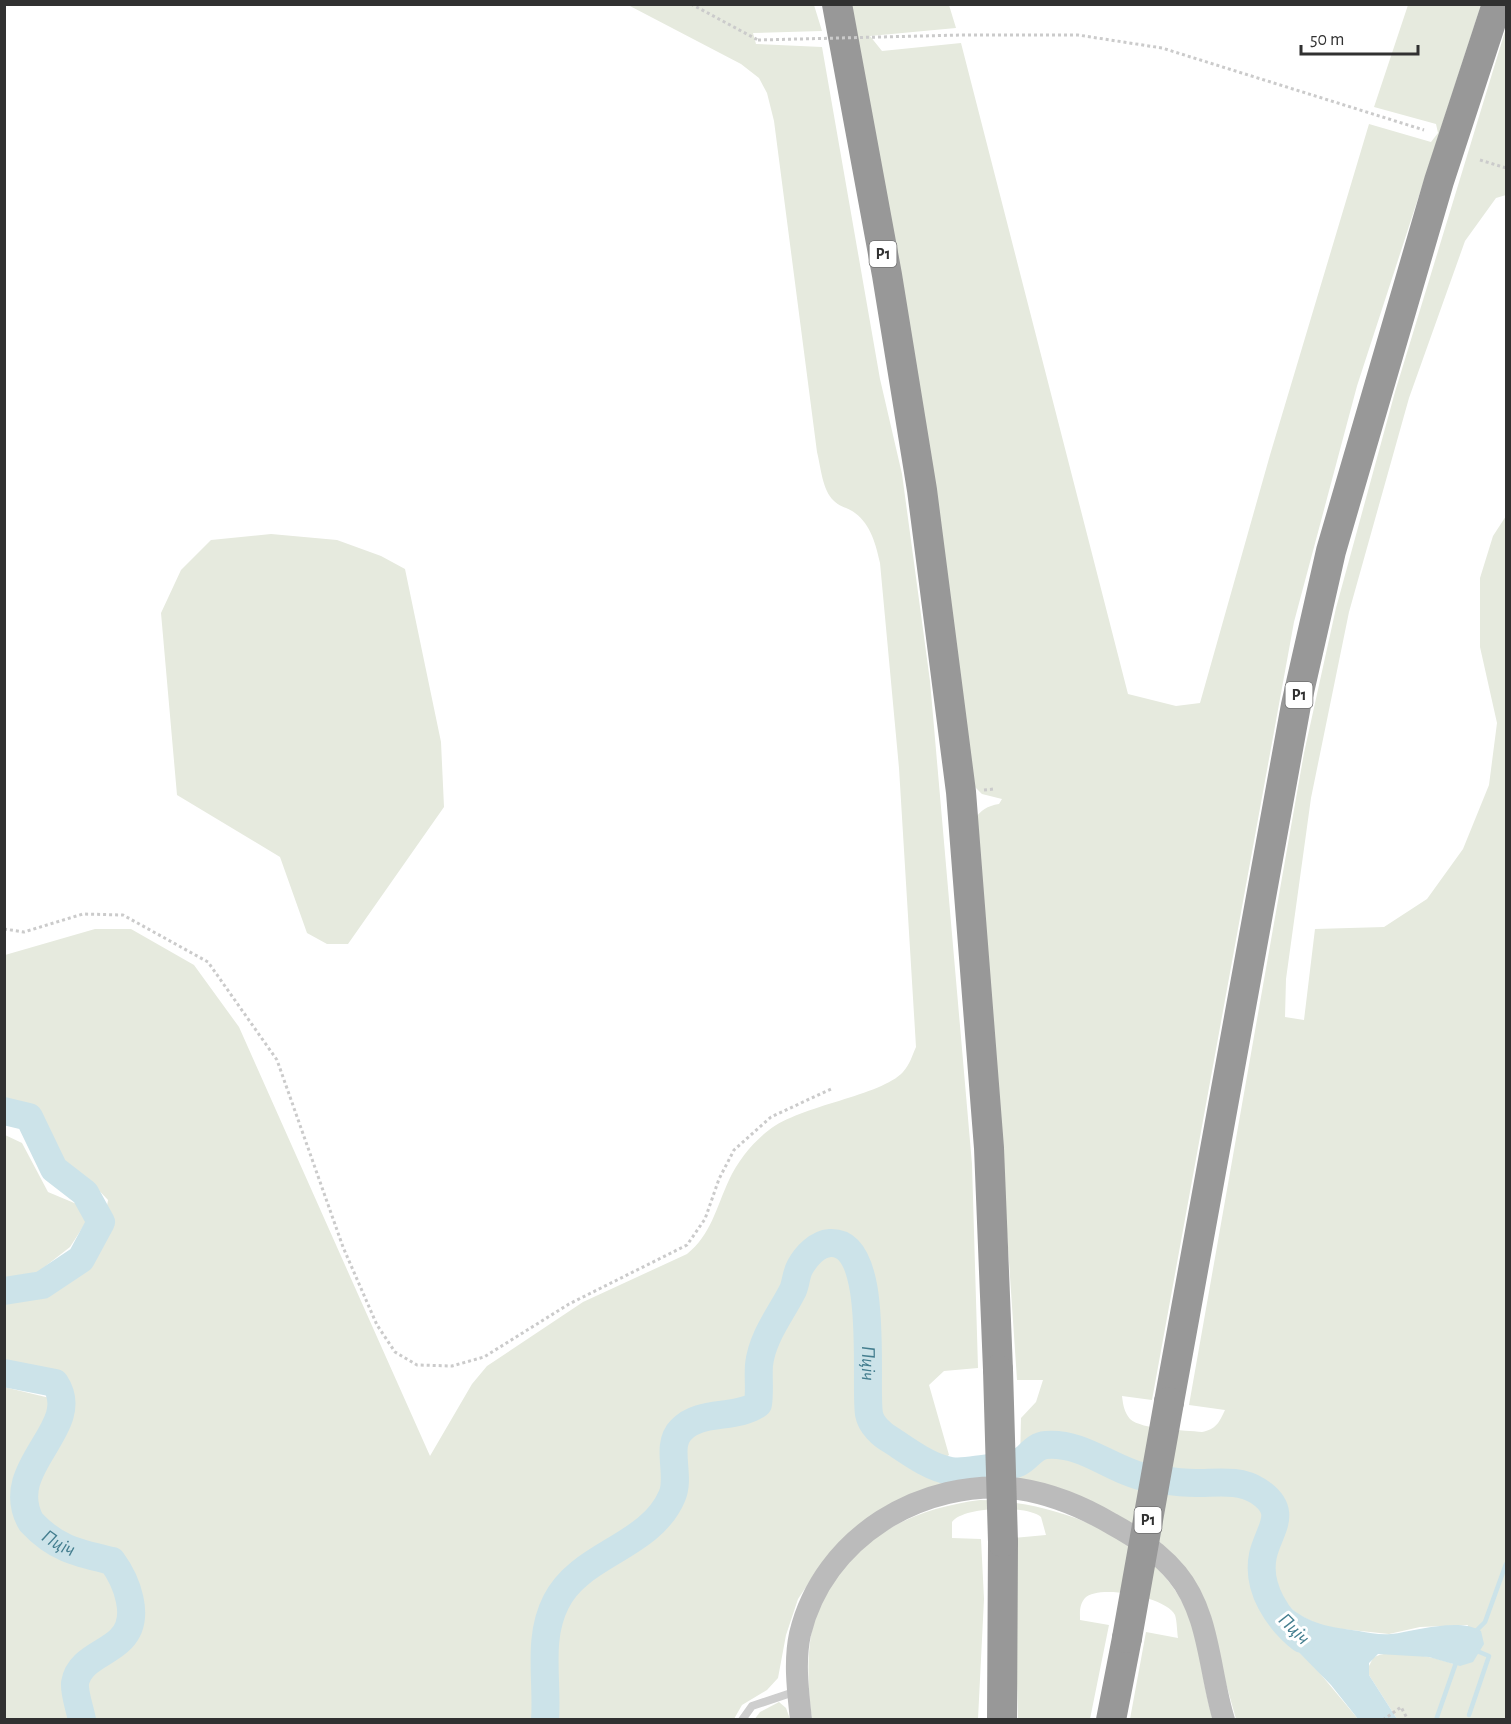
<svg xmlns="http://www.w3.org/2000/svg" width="1511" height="1724" font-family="'Alegreya Sans',sans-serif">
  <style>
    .green { fill: #e6eade }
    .water { fill: #cce3e9 }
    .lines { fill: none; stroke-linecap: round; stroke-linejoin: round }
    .stream { stroke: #cce3e9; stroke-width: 4.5 }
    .river { stroke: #cce3e9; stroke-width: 28 }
    .path { stroke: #cbcbcb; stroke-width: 3; stroke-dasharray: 3 3; stroke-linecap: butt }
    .lane { stroke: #cecece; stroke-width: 8 }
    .secondary { stroke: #bbb; stroke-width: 22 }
    .highway { stroke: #989898; stroke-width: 30 }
    .path-bridge { stroke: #cbcbcb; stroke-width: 3; stroke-dasharray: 3 3; stroke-linecap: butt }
    .highway-bridge { stroke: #989898; stroke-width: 30 }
    .labels { text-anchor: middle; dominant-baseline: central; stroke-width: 6; stroke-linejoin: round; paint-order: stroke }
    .shield { fill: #fff; stroke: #6f6f6f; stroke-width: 1.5 }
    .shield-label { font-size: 16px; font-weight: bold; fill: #313131 }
    .water-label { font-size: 20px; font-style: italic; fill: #447e8f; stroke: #fff }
  </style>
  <rect width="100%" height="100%" fill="#fff"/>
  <g class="green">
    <path d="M 628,5 L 814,5 L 822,31 L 753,33 L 756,44 L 822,47 L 880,379 L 902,474 L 930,681 L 972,1164 L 978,1368 L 944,1371 L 929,1385 L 949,1455 L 929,1469 L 948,1479 L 1025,1467 L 1039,1451 L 1060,1452 L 1093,1459 L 1123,1478 L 1195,1493 L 1210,1490 L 1249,1495 L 1268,1514 L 1269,1526 L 1255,1539 L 1252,1559 L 1269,1617 L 1279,1634 L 1313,1665 L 1358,1719 L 1236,1719 L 1208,1619 L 1113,1513 L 950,1485 L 820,1566 L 798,1599 L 786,1635 L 778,1678 L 767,1690 L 742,1705 L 734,1719 L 5,1719 L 4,1387 L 54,1399 L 67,1379 L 5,1363 L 5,1301 C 65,1297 100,1259 108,1200 L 89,1180 L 63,1166 L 31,1107 L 5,1100 L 5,955 L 95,929 L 131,929 L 194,965 L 239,1027 L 430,1456 L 472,1384 L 487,1366 L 583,1302 L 687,1254 C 711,1235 716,1208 729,1180 C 738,1161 752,1143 769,1130 C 801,1105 881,1096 903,1072 C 910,1064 912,1056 916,1047 L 899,768 L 880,563 C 876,545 871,525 855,513 C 849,508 840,507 834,501 C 822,490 821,467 817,452 L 774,121 L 767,93 L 759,78 L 741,64 Z"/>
    <path d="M 846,5 L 949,5 L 956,28 L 870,36 L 882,51 L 961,43 L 1128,694 L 1176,706 L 1200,703 L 1270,455 L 1369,124 L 1431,142 L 1438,133 L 1436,124 L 1374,107 L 1408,5 L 1481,5 L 1357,386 L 1294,622 L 1152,1400 L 1122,1396 C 1123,1404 1124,1412 1130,1419 C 1142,1430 1185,1430 1202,1432 C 1216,1429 1219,1423 1225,1410 L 1189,1405 L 1304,753 L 1336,608 L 1395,392 L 1506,28 L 1506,195 L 1496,198 L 1465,241 L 1409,398 L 1349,612 L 1311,798 L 1286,979 L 1285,1017 L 1304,1020 L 1315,929 L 1384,927 L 1427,899 L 1463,849 L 1489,785 L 1497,723 L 1480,647 L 1480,578 L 1493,536 L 1506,516 L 1506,1719 L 1397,1719 L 1369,1675 L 1368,1668 L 1373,1658 C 1389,1647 1435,1657 1453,1664 L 1468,1625 L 1420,1627 L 1389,1634 L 1323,1627 L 1299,1615 L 1287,1605 L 1276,1583 L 1272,1561 L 1280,1543 L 1282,1507 L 1260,1480 L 1204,1469 L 1178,1476 L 1134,1468 L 1090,1447 L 1037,1438 L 1028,1444 L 1020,1459 L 1021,1418 L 1036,1402 L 1043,1380 L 1017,1380 L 992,1011 L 974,820 C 981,810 987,806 999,804 L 1002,799 L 982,794 L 972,784 Z"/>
    <path d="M 271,534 L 337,540 L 381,556 L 405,569 L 441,742 L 444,807 L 348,944 L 327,944 L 307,933 L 280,857 L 177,795 L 161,613 L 181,570 L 211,540 Z"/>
    <path d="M 5,1135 L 22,1143 L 48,1192 L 79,1205 L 88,1219 L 70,1247 L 38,1272 L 5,1278 Z"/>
    <path d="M 980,1500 C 1055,1501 1155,1537 1187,1612 C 1201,1646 1202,1685 1213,1719 L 1130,1719 L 1146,1632 L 1178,1638 C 1177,1632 1177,1621 1175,1615 C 1166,1597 1099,1584 1085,1598 C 1079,1605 1080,1612 1080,1620 L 1109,1625 L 1090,1719 L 1018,1719 L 1013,1538 L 1046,1535 L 1041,1517 C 1027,1505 963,1506 952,1522 L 952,1538 L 981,1539 L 984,1599 L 978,1719 L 812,1720 C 807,1682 805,1637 821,1601 C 850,1538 915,1508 980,1500 Z"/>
    <path d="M 779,1702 L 786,1708 L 790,1719 L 754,1720 L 760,1712 Z"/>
  </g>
  <path class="water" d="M 1287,1605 C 1310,1625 1330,1627 1359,1631 C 1370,1633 1380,1635 1391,1634 C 1416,1631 1459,1617 1481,1631 L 1484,1644 L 1473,1662 L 1460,1666 L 1429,1657 L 1378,1654 L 1369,1663 L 1369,1675 L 1397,1719 L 1358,1719 L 1331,1685 L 1273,1626 L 1269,1617 Z"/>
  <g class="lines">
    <g class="stream">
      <path d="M 1476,1631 L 1485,1622 L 1506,1564"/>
      <path d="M 1469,1715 L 1489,1656 L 1477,1651"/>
      <path d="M 1436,1720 L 1457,1660"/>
    </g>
    <g class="river">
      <path d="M 4,1111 L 29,1117 L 54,1169 L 85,1193 L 101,1222 L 81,1259 L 42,1285 L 4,1291"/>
      <path id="s1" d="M 4,1373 L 55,1383 C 85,1428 0,1467 31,1522 C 56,1549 78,1553 112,1561 C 126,1580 142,1618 121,1639 C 107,1654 79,1659 75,1683 C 74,1693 80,1709 82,1720"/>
      <path id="s2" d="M 545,1720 C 548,1681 537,1639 556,1602 C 580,1553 650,1548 672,1496 C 681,1476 665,1446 681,1430 C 700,1409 736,1420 758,1404 C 760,1390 758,1378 759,1365 C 762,1337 781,1314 793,1290 C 796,1283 796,1274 800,1267 C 806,1256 817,1244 830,1243 C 881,1240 864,1383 869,1414 C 871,1425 882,1435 891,1440 C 908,1451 930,1468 951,1471 C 963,1473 977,1469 990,1468 C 999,1467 1010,1467 1018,1463 C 1029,1458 1033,1446 1046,1445 C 1084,1442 1112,1471 1148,1478 C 1163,1480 1180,1483 1196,1483 C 1217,1483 1239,1479 1258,1491 C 1290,1512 1269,1529 1263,1555 C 1256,1588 1278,1620 1302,1639"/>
    </g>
    <g class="path">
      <path d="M 691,4 L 758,40"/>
      <path d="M 962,35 L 1078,35 L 1162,48 L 1424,130"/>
      <path d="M 1480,160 L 1506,168"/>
      <path d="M 984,790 L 994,789"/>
      <path d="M 4,929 L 24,932 L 83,914 L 123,915 L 208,962 L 277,1060 L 343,1247 L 377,1325 L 395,1352 L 417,1365 L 452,1366 L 484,1357 L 569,1304 L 687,1245 L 705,1219 L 719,1179 L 734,1150 L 771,1117 L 831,1089"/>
      <path d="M 1383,1720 L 1401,1707 L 1408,1720"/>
    </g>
    <path class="lane" d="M 742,1720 L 752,1706 L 797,1691"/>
    <path class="secondary" d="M 801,1720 C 798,1691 794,1662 800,1634 C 823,1537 923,1477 1019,1489 C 1052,1494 1083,1507 1112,1524 C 1136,1537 1159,1552 1177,1574 C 1210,1614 1209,1672 1224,1720"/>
    <g class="highway">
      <path d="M 837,4 L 887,275 L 922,490 L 961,792 L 989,1148 L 998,1370"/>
      <path d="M 1169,1402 L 1296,705 L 1331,551 L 1439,181 L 1497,4"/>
      <path d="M 1002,1720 L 1003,1542"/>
      <path d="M 1111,1720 L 1127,1638"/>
    </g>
    <path class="path-bridge" d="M 758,40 L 962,35"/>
    <g class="highway-bridge">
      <path d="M 998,1370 L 1003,1542"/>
      <path d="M 1127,1638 L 1169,1402"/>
    </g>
  </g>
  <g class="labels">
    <g class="shield">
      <rect x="869.5" y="241" width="27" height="26" rx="4.5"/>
      <rect x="1285.5" y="682" width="27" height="26" rx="4.5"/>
      <rect x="1134.5" y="1507" width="27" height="26" rx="4.5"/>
    </g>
    <g class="shield-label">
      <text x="883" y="254">Р1</text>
      <text x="1299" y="695">Р1</text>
      <text x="1148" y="1520">Р1</text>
    </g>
    <g class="water-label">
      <text stroke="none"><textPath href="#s2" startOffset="753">Пціч</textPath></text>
      <text stroke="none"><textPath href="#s1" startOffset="237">Пціч</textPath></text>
      <text transform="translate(1294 1629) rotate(45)">Пціч</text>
    </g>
  </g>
  <rect width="1511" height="1724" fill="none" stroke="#313131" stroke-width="12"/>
  <path d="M1301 45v9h117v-9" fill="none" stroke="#313131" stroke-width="3"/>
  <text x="1310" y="45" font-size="18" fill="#313131" stroke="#ffffff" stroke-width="4.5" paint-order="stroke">50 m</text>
</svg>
